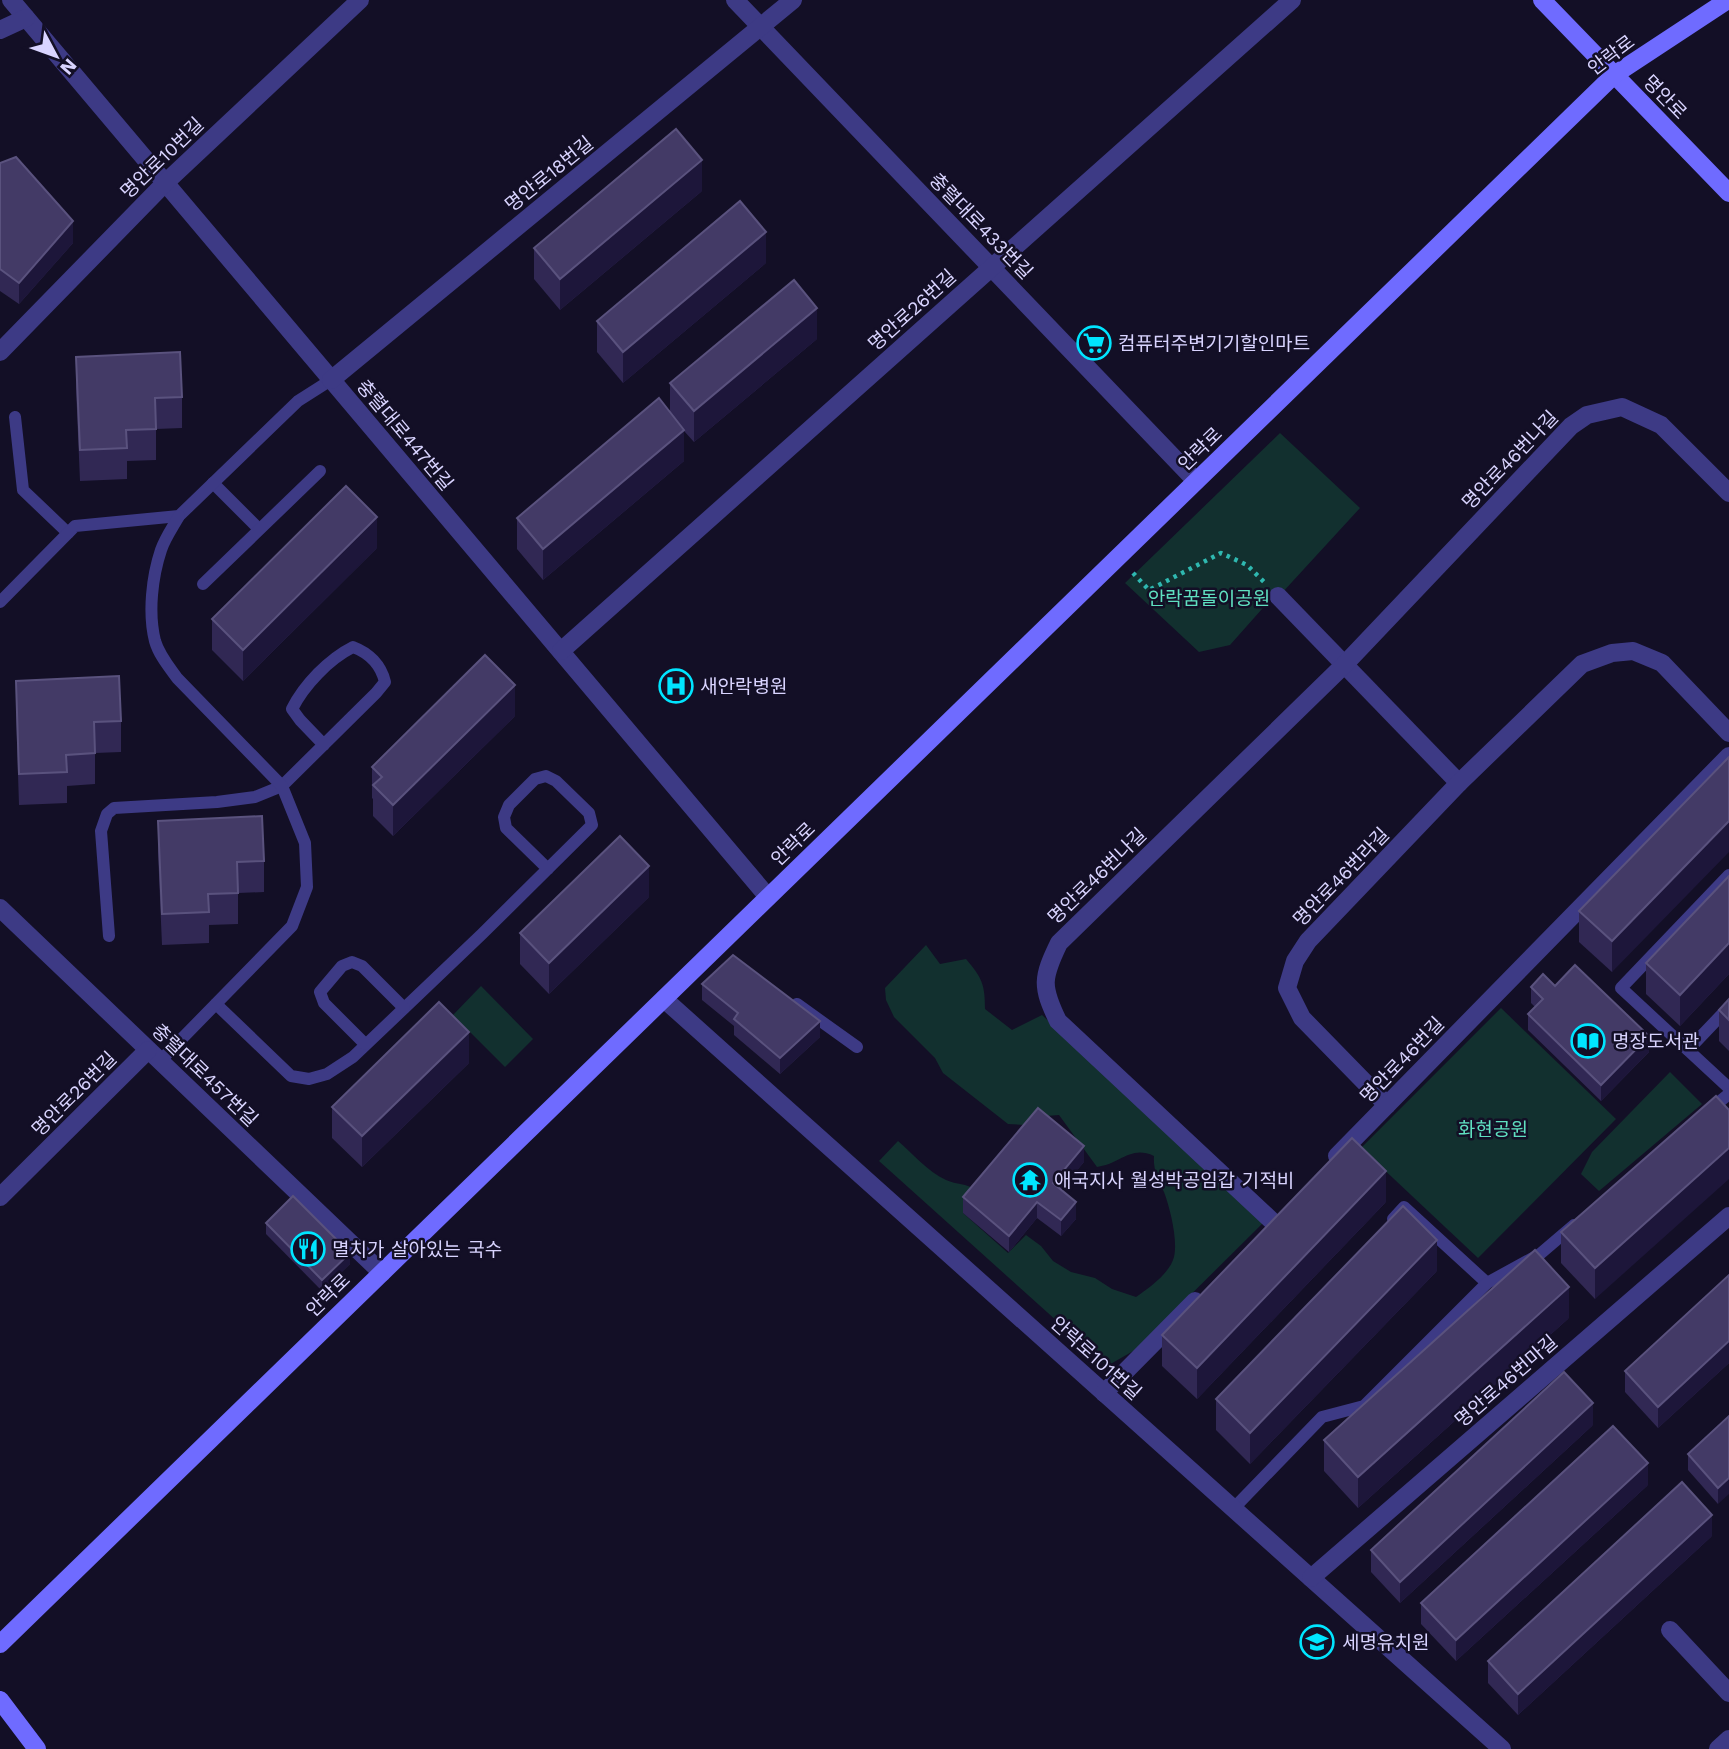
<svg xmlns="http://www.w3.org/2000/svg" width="1729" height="1749" font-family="'Work Sans','Noto Sans KR',sans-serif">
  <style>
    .green { fill: #12302f }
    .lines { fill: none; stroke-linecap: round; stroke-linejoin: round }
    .path { stroke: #2fb8b0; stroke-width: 4.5; stroke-dasharray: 3.5 5; stroke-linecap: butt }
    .lane { stroke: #3d3a85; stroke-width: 12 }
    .street { stroke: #3d3a85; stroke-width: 18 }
    .secondary { stroke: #6f6bff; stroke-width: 18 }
    .wall { fill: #312854 }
    .shaded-wall { fill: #1d163a }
    .building { fill: #433a66; stroke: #5a527e; stroke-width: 2 }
    .labels { text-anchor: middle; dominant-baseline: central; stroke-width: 5; stroke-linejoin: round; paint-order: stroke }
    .street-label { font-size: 19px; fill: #d9d4ff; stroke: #130f26 }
    .poi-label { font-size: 19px; fill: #d9d4ff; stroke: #130f26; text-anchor: start }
    .park-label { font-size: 19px; fill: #5fe0c0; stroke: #130f26 }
  </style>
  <rect width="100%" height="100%" fill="#130f26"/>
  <g class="green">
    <path d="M 1280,433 L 1360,508 L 1281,594 L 1270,600 L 1230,645 L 1199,652 L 1125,583 Z"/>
    <path d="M 926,945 L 940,964 L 966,959 C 982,978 985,984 985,1009 L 1012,1030 L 1042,1015 L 1266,1220 L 1135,1350 L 1107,1366 L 879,1161 L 898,1141 C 912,1153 928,1172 946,1180 C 957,1185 966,1183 976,1190 L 975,1197 L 963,1213 L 1008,1253 L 1026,1235 L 1041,1246 L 1053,1261 L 1071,1272 L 1095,1278 L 1112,1289 L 1136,1297 C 1149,1288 1170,1273 1174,1257 C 1178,1240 1170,1208 1164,1192 C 1158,1179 1153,1170 1154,1156 C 1130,1145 1121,1164 1097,1167 L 1059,1115 L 1046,1116 L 1025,1125 L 1008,1124 L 943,1073 L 935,1058 L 894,1017 L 886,1000 L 885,988 Z"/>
    <path d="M 481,986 L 533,1039 L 505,1067 L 453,1015 Z"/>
    <path d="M 1501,1008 L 1616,1119 L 1478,1258 L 1361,1148 Z"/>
    <path d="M 1670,1072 L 1702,1104 L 1599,1191 L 1581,1174 L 1592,1152 Z"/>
  </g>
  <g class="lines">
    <path class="path" d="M 1133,573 L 1149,590 L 1221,553 L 1247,565 L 1265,583"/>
    <g class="lane">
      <path d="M 15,417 L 23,490 L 68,533"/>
      <path d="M 213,483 L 259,529"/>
      <path d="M 203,584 L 320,471"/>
      <path d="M 0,602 L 75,526 L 179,516 L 298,401 L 331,380"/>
      <path d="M 1729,875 L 1621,988 L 1729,1088"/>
      <path d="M 109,936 L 101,831 L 107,814 L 114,808 L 217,802 L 255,797 L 282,786 L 376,693 L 385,682 C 381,665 369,653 353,647 C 329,659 304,685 292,709 L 300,720 L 324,745"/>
      <path d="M 216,1004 L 291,1076 L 309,1079 L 327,1074 L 353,1057 L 482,934 L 592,825 L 589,813 L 556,781 L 546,776 L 535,779 L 509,805 L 504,817 L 506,828 L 548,869"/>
      <path d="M 797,1004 L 857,1047"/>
      <path d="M 365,1044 L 324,1003 L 320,992 L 342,966 L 352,962 L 362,966 L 404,1008"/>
      <path d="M 1688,1050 L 1729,1007"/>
      <path d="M 160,1061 L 292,926 L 307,887 L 305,843 L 282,786 L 177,678 C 169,667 159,655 155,641 C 148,613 152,577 161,550 C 165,538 173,527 179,516"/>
      <path d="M 1708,1111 L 1729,1094"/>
      <path d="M 1393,1219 L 1404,1207 L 1487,1283"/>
      <path d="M 1233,1509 L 1322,1417 L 1364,1406 L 1487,1283 L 1540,1254 L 1574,1225"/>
    </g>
    <g class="street">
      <path d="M 11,0 L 768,897"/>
      <path d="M 735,0 L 1196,481"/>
      <path d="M 0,30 L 26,18"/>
      <path d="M 0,352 L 164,184 L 360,0"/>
      <path d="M 331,380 L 793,0"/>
      <path d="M 1278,596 L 1459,783"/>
      <path d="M 561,651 L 1292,0"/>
      <path d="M 0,908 L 382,1273"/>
      <path d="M 664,999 L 1502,1749"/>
      <path d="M 1387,1105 L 1302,1018 L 1287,988 L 1295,961 L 1308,941 L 1459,783 L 1582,664 L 1612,653 L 1633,651 L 1662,663 L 1729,733"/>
      <path d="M 1337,1156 L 1729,756"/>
      <path d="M 0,1197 L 148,1050"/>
      <path d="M 1273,1222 L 1058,1021 C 1041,986 1042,978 1059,943 L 1345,664 L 1571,426 L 1587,415 L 1622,407 L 1661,425 L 1729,493"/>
      <path d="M 1104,1393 L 1195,1301"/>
      <path d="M 1311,1578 L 1729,1216"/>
      <path d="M 1670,1630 L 1729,1693"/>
      <path d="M 1718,1749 L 1729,1739"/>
    </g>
    <g class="secondary">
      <path d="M 1542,0 L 1729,193"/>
      <path d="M 0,1644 L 1614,75 L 1728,0"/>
      <path d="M 0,1700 L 37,1749"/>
    </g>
  </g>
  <g class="wall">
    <path d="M 0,163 L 73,243 L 19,304 L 0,291 Z"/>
    <path d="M 702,191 L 560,310 L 534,279 L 534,248 Z"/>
    <path d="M 766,263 L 623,383 L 597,352 L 597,321 Z"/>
    <path d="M 817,339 L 694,442 L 684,431 L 684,461 L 543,580 L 517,549 L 517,518 L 670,413 L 670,383 Z"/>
    <path d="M 76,357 L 182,397 L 182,428 L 156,429 L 156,460 L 127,461 L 127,479 L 80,481 L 76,388 Z"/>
    <path d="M 377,548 L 243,681 L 212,650 L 212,619 Z"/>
    <path d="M 16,681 L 121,721 L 121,752 L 95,753 L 95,784 L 67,786 L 67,803 L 19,805 L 16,712 Z"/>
    <path d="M 515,716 L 393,836 L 373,816 L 373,799 L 372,798 L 372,767 Z"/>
    <path d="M 1729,757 L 1612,972 L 1579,942 L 1579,911 Z"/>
    <path d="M 158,821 L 264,861 L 264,892 L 238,893 L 238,924 L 209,925 L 209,943 L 162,945 L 158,852 Z"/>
    <path d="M 1729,876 L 1729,974 L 1680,1026 L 1646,994 L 1646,963 Z"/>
    <path d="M 649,897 L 549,994 L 520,964 L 520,933 Z"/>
    <path d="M 702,984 L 820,1037 L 780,1074 L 734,1035 L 734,1026 L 702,1000 Z"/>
    <path d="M 1555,986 L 1649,1052 L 1601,1101 L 1528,1030 L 1528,1014 L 1535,1007 L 1531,1003 L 1531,987 Z"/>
    <path d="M 1729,999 L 1729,1051 L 1719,1041 L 1719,1010 Z"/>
    <path d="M 469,1063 L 362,1167 L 332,1138 L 332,1107 Z"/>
    <path d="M 1716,1096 L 1595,1299 L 1561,1263 L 1561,1232 Z"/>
    <path d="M 1084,1162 L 1061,1189 L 1076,1219 L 1061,1236 L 1037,1218 L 1009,1252 L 963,1213 L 963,1197 Z"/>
    <path d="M 1386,1202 L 1197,1399 L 1162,1366 L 1162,1335 Z"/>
    <path d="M 266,1223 L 350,1264 L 322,1291 L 266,1234 Z"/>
    <path d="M 1437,1271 L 1250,1464 L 1216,1430 L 1216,1399 Z"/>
    <path d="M 1729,1275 L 1729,1363 L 1658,1428 L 1625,1392 L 1625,1371 Z"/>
    <path d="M 1569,1318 L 1358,1508 L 1324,1471 L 1324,1440 Z"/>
    <path d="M 1729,1416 L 1718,1504 L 1688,1470 L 1688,1454 Z"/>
    <path d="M 1593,1425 L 1400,1603 L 1371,1572 L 1371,1550 Z"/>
    <path d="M 1648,1485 L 1456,1661 L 1421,1624 L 1421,1603 Z"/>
    <path d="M 1712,1536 L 1518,1715 L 1488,1683 L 1488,1661 Z"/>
  </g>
  <g class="shaded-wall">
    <path d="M 702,160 L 702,191 L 560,310 L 560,279 Z"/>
    <path d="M 73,221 L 73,243 L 19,304 L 19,283 Z"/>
    <path d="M 766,232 L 766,263 L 623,383 L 623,352 Z"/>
    <path d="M 817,308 L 817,339 L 694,442 L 694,411 Z"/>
    <path d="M 684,430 L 684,461 L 543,580 L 543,549 Z"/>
    <path d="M 377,517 L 377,548 L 243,681 L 243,650 Z"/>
    <path d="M 515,685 L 515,716 L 393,836 L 393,805 Z"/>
    <path d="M 1729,821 L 1729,852 L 1612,972 L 1612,941 Z"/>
    <path d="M 649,866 L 649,897 L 549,994 L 549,963 Z"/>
    <path d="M 1729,943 L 1729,974 L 1680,1026 L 1680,995 Z"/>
    <path d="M 820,1021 L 820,1037 L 780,1074 L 780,1058 Z"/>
    <path d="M 469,1032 L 469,1063 L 362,1167 L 362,1136 Z"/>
    <path d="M 1649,1036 L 1649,1052 L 1601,1101 L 1601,1085 Z"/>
    <path d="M 1084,1146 L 1084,1162 L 1053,1199 L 1053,1183 Z"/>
    <path d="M 1729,1148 L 1729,1179 L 1595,1299 L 1595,1268 Z"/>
    <path d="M 1386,1171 L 1386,1202 L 1197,1399 L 1197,1368 Z"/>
    <path d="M 1037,1202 L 1037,1218 L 1009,1252 L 1009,1236 Z"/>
    <path d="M 1076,1202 L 1076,1219 L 1061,1236 L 1061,1220 Z"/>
    <path d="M 1437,1240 L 1437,1271 L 1250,1464 L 1250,1433 Z"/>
    <path d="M 350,1253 L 350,1264 L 322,1291 L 322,1280 Z"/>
    <path d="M 1569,1287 L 1569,1318 L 1358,1508 L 1358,1477 Z"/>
    <path d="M 1729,1341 L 1729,1363 L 1658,1428 L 1658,1407 Z"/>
    <path d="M 1593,1403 L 1593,1425 L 1400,1603 L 1400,1582 Z"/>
    <path d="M 1648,1463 L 1648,1485 L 1456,1661 L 1456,1640 Z"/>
    <path d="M 1729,1478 L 1729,1494 L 1718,1504 L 1718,1488 Z"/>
    <path d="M 1712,1515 L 1712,1536 L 1518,1715 L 1518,1694 Z"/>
  </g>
  <g class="building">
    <path d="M 676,129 L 702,160 L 560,279 L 534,248 Z"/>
    <path d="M 16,157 L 73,221 L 19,283 L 0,269 L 0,163 Z"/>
    <path d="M 740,201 L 766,232 L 623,352 L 597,321 Z"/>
    <path d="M 794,280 L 817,308 L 694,411 L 670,383 Z"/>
    <path d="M 180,352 L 182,397 L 155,398 L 156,429 L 126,430 L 127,448 L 80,450 L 76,357 Z"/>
    <path d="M 659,398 L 684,430 L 543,549 L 517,518 Z"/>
    <path d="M 346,486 L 377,517 L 243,650 L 212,619 Z"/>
    <path d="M 485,655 L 515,685 L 393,805 L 373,785 L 382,777 L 372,767 Z"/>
    <path d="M 119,676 L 121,721 L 94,722 L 95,753 L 66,755 L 67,772 L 19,774 L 16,681 Z"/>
    <path d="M 1729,757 L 1729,821 L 1612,941 L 1579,911 Z"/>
    <path d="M 262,816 L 264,861 L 237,862 L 238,893 L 208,894 L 209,912 L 162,914 L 158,821 Z"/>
    <path d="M 620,836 L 649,866 L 549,963 L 520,933 Z"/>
    <path d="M 1729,876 L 1729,943 L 1680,995 L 1646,963 Z"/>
    <path d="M 733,955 L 820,1021 L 780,1058 L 734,1019 L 738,1013 L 702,984 Z"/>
    <path d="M 1575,965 L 1649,1036 L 1601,1085 L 1528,1014 L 1543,999 L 1531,987 L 1543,974 L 1555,986 Z"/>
    <path d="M 1729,999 L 1729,1020 L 1719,1010 Z"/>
    <path d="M 439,1002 L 469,1032 L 362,1136 L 332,1107 Z"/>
    <path d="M 1716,1096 L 1729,1110 L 1729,1148 L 1595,1268 L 1561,1232 Z"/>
    <path d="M 1038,1108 L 1084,1146 L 1053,1183 L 1076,1202 L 1061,1220 L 1037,1202 L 1009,1236 L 963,1197 Z"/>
    <path d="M 1352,1138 L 1386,1171 L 1197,1368 L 1162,1335 Z"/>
    <path d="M 293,1196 L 350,1253 L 322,1280 L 266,1223 Z"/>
    <path d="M 1403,1206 L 1437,1240 L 1250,1433 L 1216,1399 Z"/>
    <path d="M 1535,1250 L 1569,1287 L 1358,1477 L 1324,1440 Z"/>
    <path d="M 1729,1275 L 1729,1341 L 1658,1407 L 1625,1371 Z"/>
    <path d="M 1564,1372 L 1593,1403 L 1400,1582 L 1371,1550 Z"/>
    <path d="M 1729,1416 L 1729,1478 L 1718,1488 L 1688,1454 Z"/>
    <path d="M 1613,1426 L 1648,1463 L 1456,1640 L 1421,1603 Z"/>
    <path d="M 1682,1482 L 1712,1515 L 1518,1694 L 1488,1661 Z"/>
  </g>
  <defs>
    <symbol id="supermarket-ring" viewBox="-11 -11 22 22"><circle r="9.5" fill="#130f26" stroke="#00e5ff" stroke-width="1.5"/><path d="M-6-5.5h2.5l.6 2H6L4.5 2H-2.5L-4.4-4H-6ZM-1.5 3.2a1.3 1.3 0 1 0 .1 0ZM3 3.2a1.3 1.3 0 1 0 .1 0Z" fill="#00e5ff"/></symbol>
    <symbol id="hospital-ring" viewBox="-11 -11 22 22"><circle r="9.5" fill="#130f26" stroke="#00e5ff" stroke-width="1.5"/><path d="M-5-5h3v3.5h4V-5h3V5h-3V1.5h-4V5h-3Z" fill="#00e5ff"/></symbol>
    <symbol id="library-ring" viewBox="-11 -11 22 22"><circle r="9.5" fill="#130f26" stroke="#00e5ff" stroke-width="1.5"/><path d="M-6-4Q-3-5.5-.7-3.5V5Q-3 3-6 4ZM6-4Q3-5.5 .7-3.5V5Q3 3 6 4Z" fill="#00e5ff"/></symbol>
    <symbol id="temple-ring" viewBox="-11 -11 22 22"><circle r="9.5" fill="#130f26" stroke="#00e5ff" stroke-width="1.5"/><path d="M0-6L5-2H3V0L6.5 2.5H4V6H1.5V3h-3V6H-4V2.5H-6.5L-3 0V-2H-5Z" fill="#00e5ff"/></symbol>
    <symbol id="restaurant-ring" viewBox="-11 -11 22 22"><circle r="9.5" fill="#130f26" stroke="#00e5ff" stroke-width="1.5"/><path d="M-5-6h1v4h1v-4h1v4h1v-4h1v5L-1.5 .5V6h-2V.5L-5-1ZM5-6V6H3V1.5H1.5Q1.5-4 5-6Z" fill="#00e5ff"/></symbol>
    <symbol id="school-ring" viewBox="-11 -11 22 22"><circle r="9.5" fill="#130f26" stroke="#00e5ff" stroke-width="1.5"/><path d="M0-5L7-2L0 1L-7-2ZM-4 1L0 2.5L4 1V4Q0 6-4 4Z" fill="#00e5ff"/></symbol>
  </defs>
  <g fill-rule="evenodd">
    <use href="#supermarket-ring" x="1075" y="324" width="38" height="38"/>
    <use href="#hospital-ring" x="657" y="667" width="38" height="38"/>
    <use href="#library-ring" x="1569" y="1022" width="38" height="38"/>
    <use href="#temple-ring" x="1011" y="1161" width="38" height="38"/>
    <use href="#restaurant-ring" x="289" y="1230" width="38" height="38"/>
    <use href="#school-ring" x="1298" y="1623" width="38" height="38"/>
  </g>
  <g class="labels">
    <g class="street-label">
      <text transform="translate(1611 55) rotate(-37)">안락로</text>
      <text transform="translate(1665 97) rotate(46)">명안로</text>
      <text transform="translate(162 158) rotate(-44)">명안로10번길</text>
      <text transform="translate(549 174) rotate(-39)">명안로18번길</text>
      <text transform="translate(981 226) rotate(46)">충렬대로433번길</text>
      <text transform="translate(912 310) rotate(-42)">명안로26번길</text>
      <text transform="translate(405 435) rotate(50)">충렬대로447번길</text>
      <text transform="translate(1200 449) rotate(-44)">안락로</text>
      <text transform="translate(1510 460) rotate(-46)">명안로46번나길</text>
      <text transform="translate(793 844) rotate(-44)">안락로</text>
      <text transform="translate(1097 876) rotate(-44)">명안로46번나길</text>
      <text transform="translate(1341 877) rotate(-46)">명안로46번라길</text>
      <text transform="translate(1402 1060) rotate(-46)">명안로46번길</text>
      <text transform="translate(205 1075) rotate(44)">충렬대로457번길</text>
      <text transform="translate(74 1094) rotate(-45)">명안로26번길</text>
      <text transform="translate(328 1295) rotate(-44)">안락로</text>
      <text transform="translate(1096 1358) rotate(42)">안락로101번길</text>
      <text transform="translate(1506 1381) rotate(-41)">명안로46번마길</text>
    </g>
    <g class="poi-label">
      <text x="1118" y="343">컴퓨터주변기기할인마트</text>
      <text x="700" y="686">새안락병원</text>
      <text x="1612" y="1041">명장도서관</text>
      <text x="1054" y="1180">애국지사 월성박공임갑 기적비</text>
      <text x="332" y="1249">멸치가 살아있는 국수</text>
      <text x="1342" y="1642">세명유치원</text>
    </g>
    <g class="park-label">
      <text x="1209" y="598">안락꿈돌이공원</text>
      <text x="1493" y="1129">화현공원</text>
    </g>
  </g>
  <g transform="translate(56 56) rotate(131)" stroke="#130f26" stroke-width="5" paint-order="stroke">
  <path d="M0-5L12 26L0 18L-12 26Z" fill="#d9d4ff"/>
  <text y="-10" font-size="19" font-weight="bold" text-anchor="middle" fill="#d9d4ff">N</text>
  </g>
</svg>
